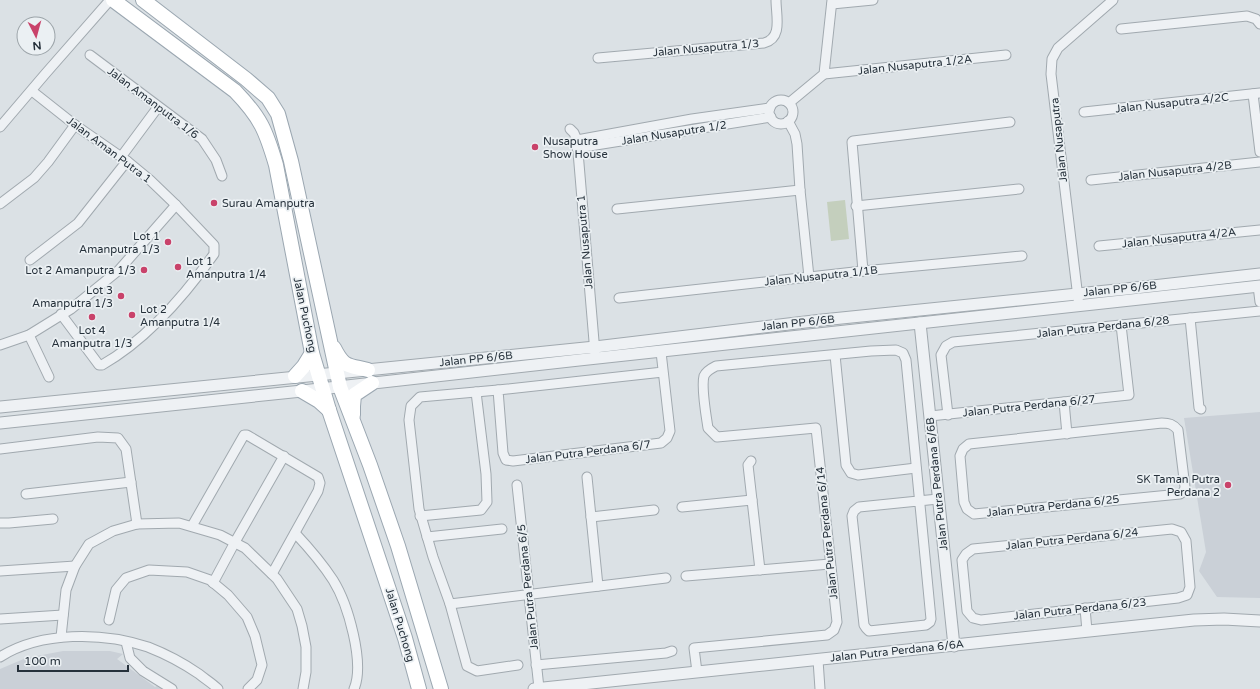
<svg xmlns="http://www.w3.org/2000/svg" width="1260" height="689" font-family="'Varela Round',sans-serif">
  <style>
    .built { fill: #cad0d7 }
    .pitch { fill: #c4cfbd }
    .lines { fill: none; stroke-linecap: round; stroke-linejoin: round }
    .minor-casing { stroke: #a1a9af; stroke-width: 11 }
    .tertiary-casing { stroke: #a1a9af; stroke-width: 13 }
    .primary-casing { stroke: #9ba7b1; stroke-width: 16 }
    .minor { stroke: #eef1f4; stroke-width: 9 }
    .tertiary { stroke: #eef1f4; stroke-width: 11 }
    .primary { stroke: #fff; stroke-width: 14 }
    .poi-dot { fill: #c9426a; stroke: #ebf0f3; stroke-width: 1.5 }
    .labels { text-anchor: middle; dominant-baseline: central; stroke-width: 3.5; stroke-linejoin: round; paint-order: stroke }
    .street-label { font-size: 11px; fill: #26313b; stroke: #ebf0f3 }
    .poi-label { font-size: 11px; fill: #26313b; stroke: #ebf0f3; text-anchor: start }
  </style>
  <rect width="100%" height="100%" fill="#dbe1e5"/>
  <g class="built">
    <path d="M 1260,412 L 1260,598 L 1217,597 L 1199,571 L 1206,552 L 1184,418 Z"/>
    <path d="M 63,651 L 110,651 L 123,654 L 117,659 L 155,687 L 160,684 L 168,689 L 0,689 L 0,669 L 26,658 Z"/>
  </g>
  <path class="pitch" d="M 845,200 L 849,239 L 831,241 L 827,202 Z"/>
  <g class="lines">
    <defs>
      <g id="minor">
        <path d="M 832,4 L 873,0"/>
        <path d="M 1121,29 L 1247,16 L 1256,19 L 1260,24"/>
        <path d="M 90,55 L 202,139 L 216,160 L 222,176"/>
        <path d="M 598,58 L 764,43 C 783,38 776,16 776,0"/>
        <path d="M 824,74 L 1006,55"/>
        <path d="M 32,91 L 75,125 L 127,161 L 150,180 L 176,205 L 214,245 L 214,254 C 185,295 146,340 102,365 L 99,365 L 61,314"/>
        <path d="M 1253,94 L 1260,152"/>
        <circle cx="781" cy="112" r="12"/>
        <path d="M 789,103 L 824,74 L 832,0"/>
        <path d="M 1084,112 L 1260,93"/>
        <path d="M 788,121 L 795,134 L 797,144 L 800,190 L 809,277"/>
        <path d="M 0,127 L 46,73 L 110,0"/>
        <path d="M 570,129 L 574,133 L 577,140 L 595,353"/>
        <path d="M 577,140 L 692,119 L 770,108"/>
        <path d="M 577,148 L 771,117"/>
        <path d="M 121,157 L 158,107"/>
        <path d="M 1091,180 L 1260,162"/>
        <path d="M 0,204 L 34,178 L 48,162 L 75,125"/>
        <path d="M 856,206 L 1019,189"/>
        <path d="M 617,209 L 800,190"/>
        <path d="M 1099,246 L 1260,230"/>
        <path d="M 30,260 L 78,223 L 127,161"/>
        <path d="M 863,271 L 852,142 L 853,141 L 1010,122"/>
        <path d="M 1258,286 L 1260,302"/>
        <path d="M 619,298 L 863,271 L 1022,256"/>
        <path d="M 1079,306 L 1051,74 L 1052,59 L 1058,48 L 1113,0"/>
        <path d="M 1190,318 L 1199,408 L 1201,409"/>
        <path d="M 29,335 L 49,377"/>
        <path d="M 0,345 L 29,335 L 71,309 L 119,270 L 176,205"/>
        <path d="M 661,352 L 670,431 L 667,438 L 661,443 L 513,461 L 506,460 L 503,453 L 498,390 L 663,372"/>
        <path d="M 835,355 L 846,465 L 851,473 L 858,475 L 916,468"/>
        <path d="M 498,390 L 420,397 L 411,406 L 409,420 L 419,509 L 433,557 L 450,604 L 467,666 L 477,671 L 518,665"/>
        <path d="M 1064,402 L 1067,434"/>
        <path d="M 948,415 L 941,355 L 946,346 L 953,342 L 1260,311"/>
        <path d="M 930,416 L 1129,395 L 1121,325"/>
        <path d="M 1162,423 C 1169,423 1173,424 1178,430 L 1185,487 L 1184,491 L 1180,494 L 974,514 L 967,509 L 964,502 L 960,456 L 963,449 L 969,444 Z"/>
        <path d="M 0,449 L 98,437 L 118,438 L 126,449 L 137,524"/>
        <path d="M 751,461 L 748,465 L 760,570"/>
        <path d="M 587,477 L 598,586"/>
        <path d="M 517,485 L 539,688"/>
        <path d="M 26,494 L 131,482"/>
        <path d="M 682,507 L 752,500"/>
        <path d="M 420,516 L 481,510 L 487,502 L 486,474 L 476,392"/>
        <path d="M 591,517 L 654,510"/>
        <path d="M 0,523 L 9,523 L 53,519"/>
        <path d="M 192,526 L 244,435 L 247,435 L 318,477 L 320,483 L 318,491 L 272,574"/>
        <path d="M 1172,529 L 1181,532 L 1186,541 L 1190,587 L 1187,595 L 1178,598 L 981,620 L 973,618 L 967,611 L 962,560 L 966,554 L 973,549 Z"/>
        <path d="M 295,533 C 309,548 322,563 333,580 C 348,604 365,663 354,689"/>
        <path d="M 427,537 L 502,529"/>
        <path d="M 0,571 L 75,566"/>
        <path d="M 686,576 L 830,564"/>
        <path d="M 213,583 L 235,542 L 284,456"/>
        <path d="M 450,604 L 666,578"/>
        <path d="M 1085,608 L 1087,631"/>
        <path d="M 0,619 L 63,615"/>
        <path d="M 109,620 L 116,590 L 126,578 L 149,570 L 187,572 L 210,580 L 228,595 L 247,617 L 255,636 L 262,665 L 257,680 L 248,689"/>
        <path d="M 61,637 L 66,590 L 75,566 L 89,544 L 113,531 L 137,524 L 179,523 L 220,535 L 245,548 L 277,579 L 297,609 L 302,626 L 306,647 L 306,672 L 303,689"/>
        <path d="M 126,642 L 130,658 L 143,671 L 172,689"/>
        <path d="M 0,657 C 41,631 103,632 148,647 C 166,654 183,663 199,674 C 205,679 212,683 218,689"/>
        <path d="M 818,660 L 820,689"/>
        <path d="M 536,665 L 666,653 L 672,651"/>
        <path d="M 697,672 L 694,648 L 827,635 L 834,630 L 837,622 L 816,428 L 717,437 L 708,428 C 706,415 701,387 704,376 C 706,371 712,368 716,366 L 871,351 L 896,350 L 903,353 L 906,360 L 931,619 L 930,622 L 926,625 L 869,631 L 866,628 L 864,625 L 852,516 L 854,511 L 859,507 L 938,499"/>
      </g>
      <g id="tertiary">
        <path d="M 920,323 L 954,646"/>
        <path d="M 0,407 L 595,347 L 822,320 L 1126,289 L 1260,274"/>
        <path d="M 0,423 L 302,391 L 579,360 L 1260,286"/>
        <path d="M 534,689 L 1194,620 L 1224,619 L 1260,621"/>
      </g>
      <g id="primary">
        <path d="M 113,0 L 235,91 C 261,118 266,131 276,165 L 312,353 L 329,410 L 405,638 L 419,689"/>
        <path d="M 143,0 L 246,79 L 268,98 L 278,114 L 291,161 L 340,387 L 370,465 L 398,546 L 441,689"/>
        <path d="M 334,348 C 344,368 348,365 368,370"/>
        <path d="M 295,376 L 304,366 L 312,353"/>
        <path d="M 302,391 L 319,401 L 329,410"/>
        <path d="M 353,415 L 353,406 L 354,395 L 372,383"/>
      </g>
    </defs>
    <use href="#minor" class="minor-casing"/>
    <use href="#tertiary" class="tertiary-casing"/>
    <use href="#primary" class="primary-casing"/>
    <use href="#minor" class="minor"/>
    <use href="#tertiary" class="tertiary"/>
    <use href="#primary" class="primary"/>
  </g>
  <g class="poi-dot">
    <circle cx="535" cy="147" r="4"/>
    <circle cx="214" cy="203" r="4"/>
    <circle cx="168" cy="242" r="4"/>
    <circle cx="178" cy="267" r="4"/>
    <circle cx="144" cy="270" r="4"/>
    <circle cx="121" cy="296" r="4"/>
    <circle cx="132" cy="315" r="4"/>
    <circle cx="92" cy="317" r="4"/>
    <circle cx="1228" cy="485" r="4"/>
  </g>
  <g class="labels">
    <g class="street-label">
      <text transform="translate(706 48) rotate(-5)">Jalan Nusaputra 1/3</text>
      <text transform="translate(915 65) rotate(-6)">Jalan Nusaputra 1/2A</text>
      <text transform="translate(153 103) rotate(37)">Jalan Amanputra 1/6</text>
      <text transform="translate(1172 103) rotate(-6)">Jalan Nusaputra 4/2C</text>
      <text transform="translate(674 133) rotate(-9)">Jalan Nusaputra 1/2</text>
      <text transform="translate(1059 140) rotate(-96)">Jalan Nusaputra</text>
      <text transform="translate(109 150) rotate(37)">Jalan Aman Putra 1</text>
      <text transform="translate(1175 171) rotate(-6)">Jalan Nusaputra 4/2B</text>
      <text transform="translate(1179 238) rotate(-6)">Jalan Nusaputra 4/2A</text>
      <text transform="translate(585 242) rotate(-95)">Jalan Nusaputra 1</text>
      <text transform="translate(821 276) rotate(-6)">Jalan Nusaputra 1/1B</text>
      <text transform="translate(1120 289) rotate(-6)">Jalan PP 6/6B</text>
      <text transform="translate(305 315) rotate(78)">Jalan Puchong</text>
      <text transform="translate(798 323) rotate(-6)">Jalan PP 6/6B</text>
      <text transform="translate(1103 327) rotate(-6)">Jalan Putra Perdana 6/28</text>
      <text transform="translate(476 359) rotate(-6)">Jalan PP 6/6B</text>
      <text transform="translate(1029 406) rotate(-6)">Jalan Putra Perdana 6/27</text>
      <text transform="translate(588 452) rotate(-7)">Jalan Putra Perdana 6/7</text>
      <text transform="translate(937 484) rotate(-96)">Jalan Putra Perdana 6/6B</text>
      <text transform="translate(1053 506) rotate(-6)">Jalan Putra Perdana 6/25</text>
      <text transform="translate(827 533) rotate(-96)">Jalan Putra Perdana 6/14</text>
      <text transform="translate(1072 539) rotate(-6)">Jalan Putra Perdana 6/24</text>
      <text transform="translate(528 587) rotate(-96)">Jalan Putra Perdana 6/5</text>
      <text transform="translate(1080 609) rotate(-6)">Jalan Putra Perdana 6/23</text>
      <text transform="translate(400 625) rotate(73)">Jalan Puchong</text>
      <text transform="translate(897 651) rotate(-6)">Jalan Putra Perdana 6/6A</text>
    </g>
    <g class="poi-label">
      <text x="543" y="141">Nusaputra<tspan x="543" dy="13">Show House</tspan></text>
      <text x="222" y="203">Surau Amanputra</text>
      <text x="160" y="236" text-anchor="end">Lot 1<tspan x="160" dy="13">Amanputra 1/3</tspan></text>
      <text x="186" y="261">Lot 1<tspan x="186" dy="13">Amanputra 1/4</tspan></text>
      <text x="136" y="270" text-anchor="end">Lot 2 Amanputra 1/3</text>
      <text x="113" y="290" text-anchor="end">Lot 3<tspan x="113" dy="13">Amanputra 1/3</tspan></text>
      <text x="140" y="309">Lot 2<tspan x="140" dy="13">Amanputra 1/4</tspan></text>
      <text x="92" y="330" text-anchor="middle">Lot 4<tspan x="92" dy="13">Amanputra 1/3</tspan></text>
      <text x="1220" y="479" text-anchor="end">SK Taman Putra<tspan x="1220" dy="13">Perdana 2</tspan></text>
    </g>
  </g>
  <g transform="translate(36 36) rotate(174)"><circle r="19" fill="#ebf0f3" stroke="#9ca4a9"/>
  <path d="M0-3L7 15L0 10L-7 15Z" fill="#c9426a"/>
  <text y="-6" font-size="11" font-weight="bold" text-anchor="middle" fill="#26313b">N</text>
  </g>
  <path d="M18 665v6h110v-6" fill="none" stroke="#26313b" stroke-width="2"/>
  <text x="24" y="665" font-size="12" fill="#26313b" stroke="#ebf0f3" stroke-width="3" paint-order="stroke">100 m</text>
</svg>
